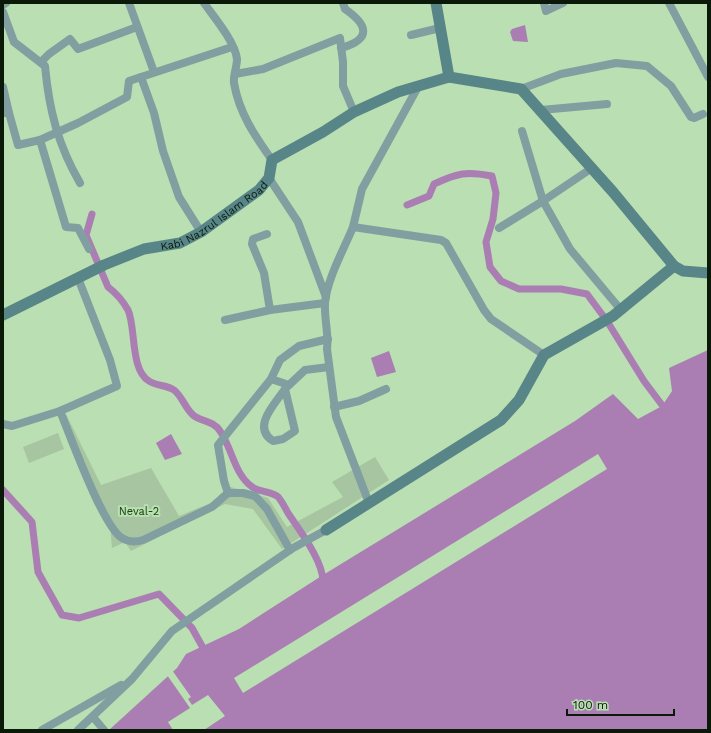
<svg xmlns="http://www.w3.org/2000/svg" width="711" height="733" font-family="'Work Sans',sans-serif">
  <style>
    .green { fill: #a7c5a1 }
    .water { fill: #aa7eb3 }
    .pier { fill: #b9dfb2 }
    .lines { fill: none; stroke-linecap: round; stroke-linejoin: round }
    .canal { stroke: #aa7eb3; stroke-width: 7 }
    .street { stroke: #819ea0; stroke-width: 8 }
    .secondary { stroke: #588587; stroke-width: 11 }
    .labels { text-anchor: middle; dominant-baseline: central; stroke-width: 4; stroke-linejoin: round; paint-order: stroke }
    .street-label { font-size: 11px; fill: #0b1909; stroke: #b9dfb2 }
    .park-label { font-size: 11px; fill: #14430b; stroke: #b9dfb2 }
  </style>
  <rect width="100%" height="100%" fill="#b9dfb2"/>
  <g class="green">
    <path d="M 66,414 L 101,485 L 151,468 L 179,516 L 218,500 L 219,495 L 231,487 L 268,498 L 287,527 L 343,497 L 332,482 L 375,457 L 389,480 L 282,549 L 253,509 L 225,504 L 131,551 L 125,542 L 112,548 L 110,525 L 94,504 L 59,417 Z"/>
    <path d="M 58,433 L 64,449 L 29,463 L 23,447 Z"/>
  </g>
  <g class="water">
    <path d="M 525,25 L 528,42 L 513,41 L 510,32 L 512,29 Z"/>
    <path d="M 708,350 L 708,730 L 109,730 L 177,668 L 186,654 L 239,629 L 323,575 L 575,421 L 613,394 L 638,419 L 662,406 L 672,391 L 669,368 Z"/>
    <path d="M 389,351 L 396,372 L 377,377 L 371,358 Z"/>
    <path d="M 171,434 L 182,454 L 165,460 L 156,443 Z"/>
  </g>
  <g class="pier">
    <path d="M 598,454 L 607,469 L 243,693 L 234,678 Z"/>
    <path d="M 172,670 L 191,697 L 188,699 L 192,705 L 208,695 L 225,716 L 204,730 L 173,730 L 168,722 L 190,708 L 167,675 Z"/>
  </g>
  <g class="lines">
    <g class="canal">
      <path d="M 407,205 L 429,196 L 434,184 C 458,173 466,171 492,176 L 496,193 L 493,219 L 486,242 L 490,267 L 501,281 L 519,289 L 561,289 L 587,294 L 607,321 L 644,381 L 668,413"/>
      <path d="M 92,214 L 86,235 L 108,287 C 116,293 123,301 128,310 C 136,327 130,370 149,381 C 156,386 167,385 174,390 C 182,396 185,408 193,415 C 201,422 213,420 220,431 C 232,448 234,473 251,486 C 258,492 269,491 277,496 C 281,499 285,508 288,513 C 300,531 324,562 323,583"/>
      <path d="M 3,490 L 32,522 L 38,572 L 62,615 L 79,618 L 159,594 L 192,628 L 207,655"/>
    </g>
    <g class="street">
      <path d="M 129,3 L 154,72"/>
      <path d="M 204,3 C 214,17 235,42 237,59 C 237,67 233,76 234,83 C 239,113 255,136 272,160"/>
      <path d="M 544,3 L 546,11 L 563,3"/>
      <path d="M 669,3 L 708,77"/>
      <path d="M 3,5 L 6,3"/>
      <path d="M 3,12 L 14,42 L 45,66 C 49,110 58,145 80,183"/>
      <path d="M 411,35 L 440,28"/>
      <path d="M 341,48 C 372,39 368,25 345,9 L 343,3"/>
      <path d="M 41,62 L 49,54 L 70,39 L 78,49 L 137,27"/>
      <path d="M 235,74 L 263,69 L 340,38 L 343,62 L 343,86 L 354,112"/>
      <path d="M 141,77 L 154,113 L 163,151 L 179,197 L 201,232"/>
      <path d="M 419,85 L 362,189 L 353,227 L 441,240 L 446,243 L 484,310 L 491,319 L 544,355"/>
      <path d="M 3,87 L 9,113"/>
      <path d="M 521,89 L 561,74 L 616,63 L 647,66 L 671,86 L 691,117 L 694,118 L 703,114"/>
      <path d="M 541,110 L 607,104"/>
      <path d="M 3,113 L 9,113 L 18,145 L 40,140"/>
      <path d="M 522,131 L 543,201 L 570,249 L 621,310"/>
      <path d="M 269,178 L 298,222 L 326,297"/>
      <path d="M 353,227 C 344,249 327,279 325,303 C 324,318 329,334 327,349 L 336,417 L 369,503"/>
      <path d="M 499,228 L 543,201 L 592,168"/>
      <path d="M 267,234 L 253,239 L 252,244 L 264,273 L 270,310"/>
      <path d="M 89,249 L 78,228 L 66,227 L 40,140 L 78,123 L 127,97 L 129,81 L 232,47"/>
      <path d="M 225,320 L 270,310 L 325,303"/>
      <path d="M 271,379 L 289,385 L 305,370 L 329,367"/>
      <path d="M 285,389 L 295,431 L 283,439 L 273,441 C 251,427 275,404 285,389 L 289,385"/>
      <path d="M 334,407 L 359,401 L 386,389"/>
      <path d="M 60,411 C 70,435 103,527 122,538 C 128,542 136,542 143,540 L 212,507 L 228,493 L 243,493 L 255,496 L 267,509 L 290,550"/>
      <path d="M 3,424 L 12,426 L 60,411 L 117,386 L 110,360 L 78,278"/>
      <path d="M 228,493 L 224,481 L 218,445 L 271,379 L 280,360 L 299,346 L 328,339"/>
      <path d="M 93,717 L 104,730"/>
      <path d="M 42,730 L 121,685"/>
      <path d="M 78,730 L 132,679 L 172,631 L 293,548 L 326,530"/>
    </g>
    <g class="secondary">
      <path d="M 436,3 L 449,77 L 521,89 L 613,192 L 674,266 L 683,271 L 708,273"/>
      <path id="s1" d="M 3,315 L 104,265 L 144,249 L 180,243 L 201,232 L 259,190 L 269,178 L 272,160 L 323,132 L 354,112 L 398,92 L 449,77"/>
      <path d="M 326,530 L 501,420 L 519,400 L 544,355 L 613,316 L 674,266"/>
    </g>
  </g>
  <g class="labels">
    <g class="street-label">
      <text stroke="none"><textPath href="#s1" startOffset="235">Kabi Nazrul Islam Road</textPath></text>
    </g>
    <g class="park-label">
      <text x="139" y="511">Neval-2</text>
    </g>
  </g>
  <rect width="711" height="733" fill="none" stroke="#0b1909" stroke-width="8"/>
  <path d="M567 709v6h107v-6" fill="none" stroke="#0b1909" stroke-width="2"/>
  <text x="573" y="709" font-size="12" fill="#0b1909" stroke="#b9dfb2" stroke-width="3" paint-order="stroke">100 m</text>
</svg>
